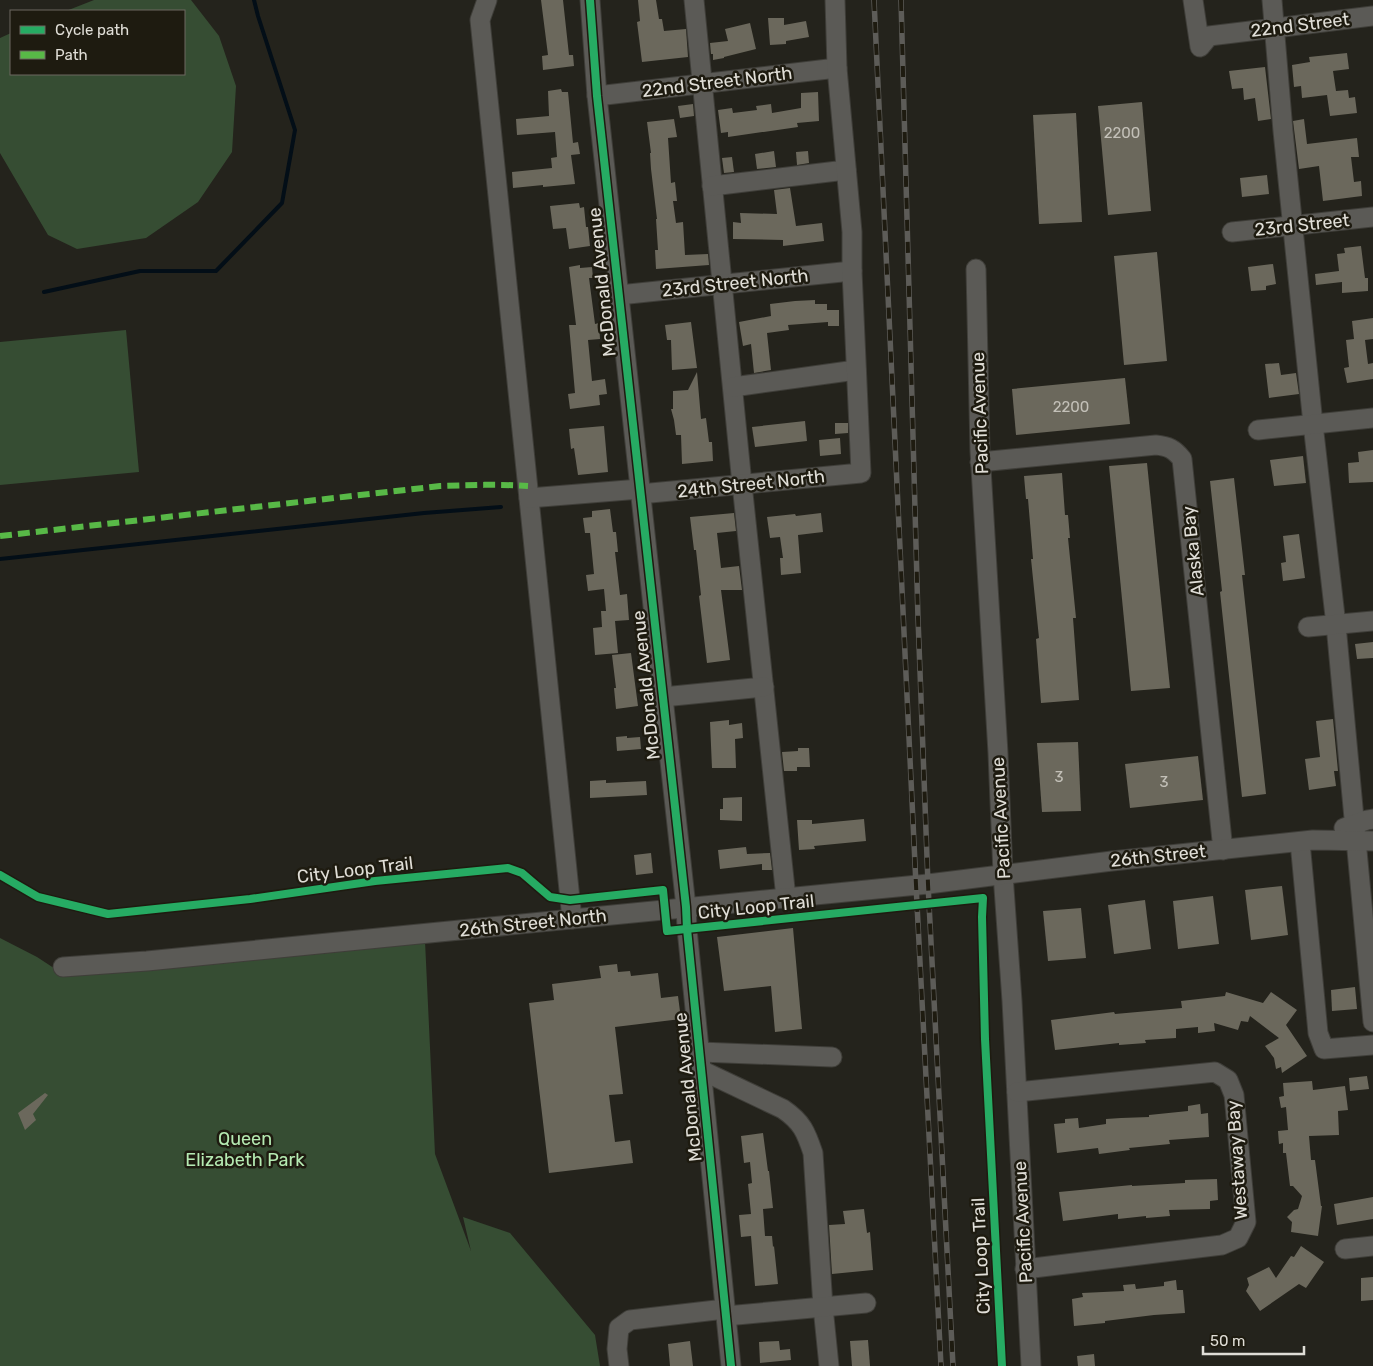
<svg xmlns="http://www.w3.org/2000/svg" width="1373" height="1366" font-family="Rubik,sans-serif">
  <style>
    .green { fill: #364d33 }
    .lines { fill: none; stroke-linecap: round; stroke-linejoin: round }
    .stream { stroke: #030e17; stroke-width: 4 }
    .building { fill: #6b685c }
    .minor-casing { stroke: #3f3e39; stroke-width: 21 }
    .minor { stroke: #5b5a56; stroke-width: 19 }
    .rail-casing { stroke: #5d5c58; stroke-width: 5.5 }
    .rail { stroke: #1e1b10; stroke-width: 4; stroke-dasharray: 11; stroke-linecap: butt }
    .quiet { stroke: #58b947; stroke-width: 6; stroke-dasharray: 12 6; stroke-linecap: butt }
    .cycleway-casing { stroke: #1e1b10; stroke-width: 11 }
    .cycleway { stroke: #26ab63; stroke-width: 8 }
    .labels { text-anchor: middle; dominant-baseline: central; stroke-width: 5; stroke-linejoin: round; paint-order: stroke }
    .number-label { font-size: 15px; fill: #c3c0b8 }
    .street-label { font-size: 18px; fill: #e0ded7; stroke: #1e1b10 }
    .park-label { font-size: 18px; fill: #b5eab2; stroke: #1e1b10 }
  </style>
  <rect width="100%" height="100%" fill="#24231c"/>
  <g class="green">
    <path d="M 94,0 L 191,0 L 219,36 L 236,86 L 232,152 L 198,202 L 146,238 L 77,249 L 48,235 L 0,153 L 0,38 L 11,33 L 11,74 L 184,74 L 184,11 L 66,11 Z"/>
    <path d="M 126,330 L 139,472 L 0,485 L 0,342 Z"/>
    <path d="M 0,938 L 37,957 L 66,976 L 425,941 L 435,1154 L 471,1251 L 463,1217 L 510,1233 L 595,1335 L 600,1366 L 0,1366 Z"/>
  </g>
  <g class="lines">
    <g class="stream">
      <path d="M 44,292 L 140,271 L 216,271 L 282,203 L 295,130 L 258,16 L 254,0"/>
      <path d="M 0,559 L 424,513 L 501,507"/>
    </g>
  </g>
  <g class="building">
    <path d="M 541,0 L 563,0 L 569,55 L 573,55 L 574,66 L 543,70 L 542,56 L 548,55 Z"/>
    <path d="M 638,0 L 656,0 L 659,19 L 662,19 L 664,31 L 686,29 L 688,57 L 642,62 L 637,22 L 640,21 Z"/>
    <path d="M 768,18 L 784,18 L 784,25 L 806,21 L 809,37 L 786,41 L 786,44 L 770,45 Z"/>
    <path d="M 750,23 L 756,49 L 724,57 L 724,58 L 713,60 L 713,54 L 711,54 L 710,43 L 728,41 L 725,29 Z"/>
    <path d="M 1347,53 L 1349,69 L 1333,71 L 1336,91 L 1348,90 L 1349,98 L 1355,97 L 1357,113 L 1330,116 L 1327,95 L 1302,98 L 1301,86 L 1294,87 L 1292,65 L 1310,62 L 1309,57 Z"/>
    <path d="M 1265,67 L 1271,119 L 1258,121 L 1255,98 L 1244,100 L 1243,88 L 1232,89 L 1229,71 Z"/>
    <path d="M 561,89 L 562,92 L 568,92 L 573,143 L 578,142 L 580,154 L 571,155 L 575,184 L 543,187 L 543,185 L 513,188 L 512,172 L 552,168 L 551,158 L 557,157 L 555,132 L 517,135 L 516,119 L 549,116 L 548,91 Z"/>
    <path d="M 818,92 L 819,121 L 797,123 L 798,127 L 728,137 L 728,132 L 721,133 L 718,110 L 732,108 L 733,113 L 757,110 L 756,106 L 771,104 L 772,113 L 801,108 L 801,93 Z"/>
    <path d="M 1142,102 L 1151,211 L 1108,215 L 1098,106 Z"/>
    <path d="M 693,104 L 694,116 L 680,118 L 678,106 Z"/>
    <path d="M 1076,113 L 1082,222 L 1039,224 L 1033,115 Z"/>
    <path d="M 674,119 L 677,137 L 668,138 L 671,183 L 675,182 L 677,201 L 673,201 L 676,223 L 683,222 L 685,255 L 708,254 L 709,265 L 656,269 L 655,250 L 658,250 L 656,219 L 657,219 L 651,169 L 650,153 L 651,153 L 647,122 Z"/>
    <path d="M 1304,119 L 1307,144 L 1357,138 L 1359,157 L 1351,157 L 1354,182 L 1361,181 L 1362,196 L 1323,201 L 1319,166 L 1299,169 L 1293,121 Z"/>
    <path d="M 774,151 L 776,167 L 757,169 L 755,154 Z"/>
    <path d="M 808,151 L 809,163 L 797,165 L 796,152 Z"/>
    <path d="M 732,157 L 734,172 L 724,173 L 722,158 Z"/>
    <path d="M 1267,175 L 1269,194 L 1242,197 L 1240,178 Z"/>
    <path d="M 790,188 L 796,226 L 822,223 L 824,241 L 783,246 L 783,240 L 733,239 L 733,222 L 741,223 L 740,213 L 777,214 L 774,190 Z"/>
    <path d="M 579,203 L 580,208 L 584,207 L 586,227 L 588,227 L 590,246 L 569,249 L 566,228 L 553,229 L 550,206 Z"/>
    <path d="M 1361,246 L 1365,278 L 1368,278 L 1368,291 L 1342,293 L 1342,282 L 1316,285 L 1315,274 L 1339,271 L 1337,254 L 1345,253 L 1344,248 Z"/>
    <path d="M 1157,252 L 1167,361 L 1124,365 L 1114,256 Z"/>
    <path d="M 1273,264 L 1276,284 L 1266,286 L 1266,290 L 1251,291 L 1248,267 Z"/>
    <path d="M 580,265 L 580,268 L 592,267 L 593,278 L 589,278 L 595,324 L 599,323 L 600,339 L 588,340 L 592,381 L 605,379 L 607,394 L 599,395 L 600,405 L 570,409 L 568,394 L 575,393 L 569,325 L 576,325 L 569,267 Z"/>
    <path d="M 815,300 L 815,304 L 827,304 L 827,310 L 839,310 L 839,326 L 828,326 L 828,322 L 788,325 L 789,330 L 767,333 L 771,370 L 754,373 L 751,344 L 743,346 L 739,322 L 771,316 L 770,304 L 795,301 Z"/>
    <path d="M 1373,318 L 1373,339 L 1365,340 L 1368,364 L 1373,363 L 1373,379 L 1347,383 L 1344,368 L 1349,367 L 1346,340 L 1354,339 L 1352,321 Z"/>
    <path d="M 691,322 L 697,368 L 672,370 L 671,340 L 667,340 L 665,325 Z"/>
    <path d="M 1279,363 L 1281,375 L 1296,373 L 1299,394 L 1269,398 L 1265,364 Z"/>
    <path d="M 697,372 L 701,419 L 706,418 L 709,442 L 712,442 L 713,461 L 682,464 L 681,435 L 676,435 L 674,420 L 671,409 L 673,409 L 673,391 L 688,390 Z"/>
    <path d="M 1125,378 L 1130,424 L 1016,435 L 1012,389 Z"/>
    <path d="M 805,421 L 807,441 L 755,447 L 752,427 Z"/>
    <path d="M 835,423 L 848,423 L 848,433 L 835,434 Z"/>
    <path d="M 604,426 L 608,472 L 578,475 L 574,448 L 571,449 L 569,429 Z"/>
    <path d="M 840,438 L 841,454 L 820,456 L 819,440 Z"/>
    <path d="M 1373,450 L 1373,482 L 1349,483 L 1348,463 L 1359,462 L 1358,452 Z"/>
    <path d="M 1303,456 L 1306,483 L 1274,486 L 1270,460 Z"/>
    <path d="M 1147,463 L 1170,688 L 1131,691 L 1109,466 Z"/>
    <path d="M 1062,473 L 1065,515 L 1068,515 L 1070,538 L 1068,538 L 1076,618 L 1073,618 L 1079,700 L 1041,703 L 1036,639 L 1039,638 L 1031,559 L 1033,559 L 1028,499 L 1026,499 L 1024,476 Z"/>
    <path d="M 1234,478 L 1245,575 L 1242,575 L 1266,794 L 1242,797 L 1220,592 L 1222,591 L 1210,481 Z"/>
    <path d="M 610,509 L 613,532 L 616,532 L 618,552 L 615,552 L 620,595 L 627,594 L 629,620 L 615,621 L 618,653 L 595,655 L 593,628 L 602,627 L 601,611 L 606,611 L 604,589 L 588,591 L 586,575 L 594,574 L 590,533 L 585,533 L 583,518 L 592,517 L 592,511 Z"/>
    <path d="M 734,513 L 736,531 L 717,533 L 721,568 L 739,566 L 742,590 L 721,590 L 730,660 L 707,663 L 699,596 L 701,595 L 696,550 L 694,550 L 690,517 Z"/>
    <path d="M 821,513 L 823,532 L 798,535 L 801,573 L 781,575 L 780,558 L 783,558 L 780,537 L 770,538 L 767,517 L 795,514 L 796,516 Z"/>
    <path d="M 1299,534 L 1305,578 L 1283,581 L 1281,563 L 1286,562 L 1283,536 Z"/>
    <path d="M 1373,642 L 1373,658 L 1357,659 L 1355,644 Z"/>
    <path d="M 631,653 L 638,706 L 616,709 L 614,688 L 616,688 L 612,655 Z"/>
    <path d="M 1333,719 L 1338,771 L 1334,771 L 1336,786 L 1309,790 L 1305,759 L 1320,757 L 1316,721 Z"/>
    <path d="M 729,720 L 729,725 L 742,723 L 743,738 L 735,739 L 736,768 L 712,768 L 710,722 Z"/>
    <path d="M 627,736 L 627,738 L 640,737 L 641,749 L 617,751 L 616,737 Z"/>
    <path d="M 1078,742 L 1081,811 L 1042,812 L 1037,743 Z"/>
    <path d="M 798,748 L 809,748 L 810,767 L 797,767 L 797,771 L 784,771 L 782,752 L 798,751 Z"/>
    <path d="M 1198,756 L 1203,800 L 1130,808 L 1125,764 Z"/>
    <path d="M 606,780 L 606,783 L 646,781 L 647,795 L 590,798 L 590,781 Z"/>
    <path d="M 742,797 L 742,821 L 720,820 L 720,809 L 723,809 L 723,798 Z"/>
    <path d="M 864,819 L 866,841 L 814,846 L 815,849 L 799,850 L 797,820 L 812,820 L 812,824 Z"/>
    <path d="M 746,847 L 747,854 L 770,853 L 772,870 L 762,870 L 762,864 L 720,869 L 718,850 Z"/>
    <path d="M 651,853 L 653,873 L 636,875 L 634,855 Z"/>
    <path d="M 1282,886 L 1288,935 L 1251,940 L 1245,890 Z"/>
    <path d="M 1213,896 L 1219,944 L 1178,949 L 1173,901 Z"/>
    <path d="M 1145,900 L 1151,949 L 1114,954 L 1108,905 Z"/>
    <path d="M 1081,908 L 1086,958 L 1048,961 L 1043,911 Z"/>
    <path d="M 793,928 L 802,1029 L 775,1032 L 771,986 L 724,991 L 717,937 Z"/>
    <path d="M 617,964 L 618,972 L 630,971 L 631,976 L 658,973 L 661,998 L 678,996 L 681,1019 L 615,1027 L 623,1094 L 609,1095 L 615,1142 L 630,1140 L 633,1163 L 549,1173 L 529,1003 L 554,1000 L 552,984 L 601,978 L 599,966 Z"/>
    <path d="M 1355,987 L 1357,1009 L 1332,1011 L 1331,990 Z"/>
    <path d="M 1226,992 L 1263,1003 L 1271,992 L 1297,1010 L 1286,1025 L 1307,1056 L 1282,1073 L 1281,1067 L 1276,1069 L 1274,1058 L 1265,1046 L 1279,1038 L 1250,1016 L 1248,1022 L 1241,1021 L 1238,1030 L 1214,1023 L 1215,1031 L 1198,1033 L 1198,1027 L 1176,1029 L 1176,1038 L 1145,1040 L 1146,1043 L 1119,1045 L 1119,1043 L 1055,1050 L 1051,1020 L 1114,1012 L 1115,1014 L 1182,1008 L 1181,1001 L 1225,996 Z"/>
    <path d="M 1367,1076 L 1369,1089 L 1350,1091 L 1349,1078 Z"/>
    <path d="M 1312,1081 L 1313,1090 L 1345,1086 L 1348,1110 L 1338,1111 L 1339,1135 L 1309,1136 L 1311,1160 L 1315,1160 L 1321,1206 L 1322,1206 L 1318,1236 L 1291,1232 L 1292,1222 L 1287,1217 L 1294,1210 L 1298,1209 L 1302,1196 L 1293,1186 L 1290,1186 L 1286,1153 L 1283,1153 L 1283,1143 L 1279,1144 L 1278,1131 L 1288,1130 L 1286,1107 L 1281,1108 L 1279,1097 L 1284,1096 L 1283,1083 Z"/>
    <path d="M 45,1093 L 48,1095 L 33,1114 L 36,1120 L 25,1130 L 18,1113 Z"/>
    <path d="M 1200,1104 L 1201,1114 L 1208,1113 L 1209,1137 L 1169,1140 L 1170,1144 L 1129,1148 L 1130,1150 L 1099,1154 L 1098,1148 L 1057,1153 L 1054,1124 L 1065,1123 L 1065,1119 L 1078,1118 L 1079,1128 L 1106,1124 L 1106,1119 L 1121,1118 L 1149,1117 L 1149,1115 L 1188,1111 L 1188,1106 Z"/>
    <path d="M 763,1133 L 768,1171 L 769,1171 L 773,1208 L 763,1209 L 765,1236 L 772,1236 L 773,1247 L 774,1246 L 778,1284 L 755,1286 L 751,1236 L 741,1237 L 739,1215 L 751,1214 L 748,1184 L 752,1183 L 750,1162 L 744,1163 L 741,1136 Z"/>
    <path d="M 1217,1179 L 1218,1200 L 1210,1201 L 1210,1209 L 1169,1210 L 1170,1216 L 1146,1218 L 1146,1216 L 1118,1219 L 1118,1214 L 1063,1221 L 1059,1192 L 1132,1185 L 1132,1186 L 1185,1183 L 1185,1180 Z"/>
    <path d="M 1373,1197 L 1373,1219 L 1337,1225 L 1334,1204 Z"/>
    <path d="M 864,1209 L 867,1233 L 870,1232 L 873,1270 L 832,1274 L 829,1225 L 845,1224 L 843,1211 Z"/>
    <path d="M 1301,1246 L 1324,1262 L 1306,1288 L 1299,1284 L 1260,1311 L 1246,1291 L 1249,1285 L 1247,1278 L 1269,1267 L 1276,1278 L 1291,1256 L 1294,1257 Z"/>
    <path d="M 1373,1277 L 1373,1300 L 1361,1301 L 1361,1278 Z"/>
    <path d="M 1176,1280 L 1177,1290 L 1183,1290 L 1185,1313 L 1154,1315 L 1105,1321 L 1105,1323 L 1074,1326 L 1072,1299 L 1083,1297 L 1082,1293 L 1124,1291 L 1123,1285 L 1135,1284 L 1136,1289 L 1164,1286 L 1164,1282 Z"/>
    <path d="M 868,1340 L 870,1366 L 852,1366 L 850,1341 Z"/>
    <path d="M 690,1341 L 693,1366 L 670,1366 L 668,1344 Z"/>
    <path d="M 779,1341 L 780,1350 L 790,1349 L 791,1360 L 760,1363 L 759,1342 Z"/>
    <path d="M 1094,1354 L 1095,1366 L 1078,1366 L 1077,1356 Z"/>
  </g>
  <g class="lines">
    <defs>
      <g id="minor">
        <path d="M 487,0 L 480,20 L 572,919"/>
        <path d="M 590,0 L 597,96 L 686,907 L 687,929 L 731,1366"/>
        <path d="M 694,0 L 742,484 L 786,898"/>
        <path d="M 1193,0 L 1200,47 L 1209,36 L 1373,16"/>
        <path d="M 1272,0 L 1283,131 L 1313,424 L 1336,625 L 1373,1022"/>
        <path d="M 597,96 L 837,68"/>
        <path d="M 712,186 L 846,170"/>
        <path d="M 1232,232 L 1373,217"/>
        <path d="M 976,269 L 980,451 L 998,753 L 1003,874 L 1012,1001 L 1031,1366"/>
        <path d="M 619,295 L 852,271"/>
        <path d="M 733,387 L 856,370"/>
        <path d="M 1258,430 L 1373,418"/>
        <path d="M 980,462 L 1156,445 C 1168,446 1174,449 1182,459 L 1223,850"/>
        <path d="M 640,494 L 861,473 L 852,271 L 852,232 L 837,68 L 835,0"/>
        <path d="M 529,498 L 640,489"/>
        <path d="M 1308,627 L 1373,621"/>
        <path d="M 663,697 L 764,687"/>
        <path d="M 1344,828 L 1367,820 L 1373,819"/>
        <path d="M 1300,842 L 1318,1033 L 1324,1049 L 1373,1045"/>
        <path d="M 63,967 L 147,961 L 409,935 L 928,884 L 1112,861 L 1313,840 L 1373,841"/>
        <path d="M 700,1052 L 832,1057"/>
        <path d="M 701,1070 L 783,1109 C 802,1122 806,1132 813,1153 L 823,1307 L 829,1366"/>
        <path d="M 1017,1092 L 1215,1072 L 1228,1080 L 1234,1095 L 1246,1222 L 1238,1238 L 1222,1245 L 1025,1269"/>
        <path d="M 1345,1249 L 1373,1246"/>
        <path d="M 726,1316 L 866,1303"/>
        <path d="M 619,1366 L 617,1349 L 619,1328 L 630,1320 L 725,1309"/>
      </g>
    </defs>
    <use href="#minor" class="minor-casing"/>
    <use href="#minor" class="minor"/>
    <defs>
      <g id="rail">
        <path d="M 874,0 L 916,885 L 941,1366"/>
        <path d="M 901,0 L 918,618 L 928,884 L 953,1366"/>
      </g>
    </defs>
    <use href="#rail" class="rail-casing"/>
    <use href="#rail" class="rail"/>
    <path class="quiet" d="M 0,536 L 440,486 C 470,485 498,484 528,486"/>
    <defs>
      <g id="cycleway">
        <path d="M 590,0 L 597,96 L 686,907 L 687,929 L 731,1366"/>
        <path d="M 0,875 L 38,897 L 108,914 L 250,899 L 375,881 L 508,868 L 522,873 L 550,897 L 570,900 L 663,890 L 667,931 L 983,898 L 982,917 L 985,1039 L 1002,1366"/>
      </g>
    </defs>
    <use href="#cycleway" class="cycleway-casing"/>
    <use href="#cycleway" class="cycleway"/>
  </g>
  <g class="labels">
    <g class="number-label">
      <text x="1122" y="133">2200</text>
      <text x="1071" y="407">2200</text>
      <text x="1059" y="777">3</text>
      <text x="1164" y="782">3</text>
    </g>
    <g class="street-label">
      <text transform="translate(1300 25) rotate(-7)">22nd Street</text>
      <text transform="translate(717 82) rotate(-7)">22nd Street North</text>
      <text transform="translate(1302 225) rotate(-6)">23rd Street</text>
      <text transform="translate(602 282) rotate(-96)">McDonald Avenue</text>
      <text transform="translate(735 283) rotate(-6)">23rd Street North</text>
      <text transform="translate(980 413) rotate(-92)">Pacific Avenue</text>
      <text transform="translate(751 484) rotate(-6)">24th Street North</text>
      <text transform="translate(1193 551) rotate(-96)">Alaska Bay</text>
      <text transform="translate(646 685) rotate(-96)">McDonald Avenue</text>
      <text transform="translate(1001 818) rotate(-93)">Pacific Avenue</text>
      <text transform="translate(1158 856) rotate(-6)">26th Street</text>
      <text transform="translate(355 870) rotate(-7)">City Loop Trail</text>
      <text transform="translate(756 907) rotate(-6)">City Loop Trail</text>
      <text transform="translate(533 923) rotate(-6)">26th Street North</text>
      <text transform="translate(688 1087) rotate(-96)">McDonald Avenue</text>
      <text transform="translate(1237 1160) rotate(-94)">Westaway Bay</text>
      <text transform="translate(1023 1222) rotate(-93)">Pacific Avenue</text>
      <text transform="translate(981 1256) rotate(-93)">City Loop Trail</text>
    </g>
    <g class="park-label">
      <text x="245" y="1139">Queen<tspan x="245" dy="21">Elizabeth Park</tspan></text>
    </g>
  </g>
  <rect x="10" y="10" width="175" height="65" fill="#1e1b10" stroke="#6c6960"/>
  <rect x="20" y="26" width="25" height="8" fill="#26ab63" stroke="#6c6960"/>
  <text x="55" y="35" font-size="15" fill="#e0ded7">Cycle path</text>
  <rect x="20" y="51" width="25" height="8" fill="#58b947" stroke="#6c6960"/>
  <text x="55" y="60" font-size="15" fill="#e0ded7">Path</text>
  <path d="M1203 1346v8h101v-8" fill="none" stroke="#e0ded7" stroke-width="2.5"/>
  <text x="1210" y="1346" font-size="15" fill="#e0ded7" stroke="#1e1b10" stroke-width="4" paint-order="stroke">50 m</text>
</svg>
